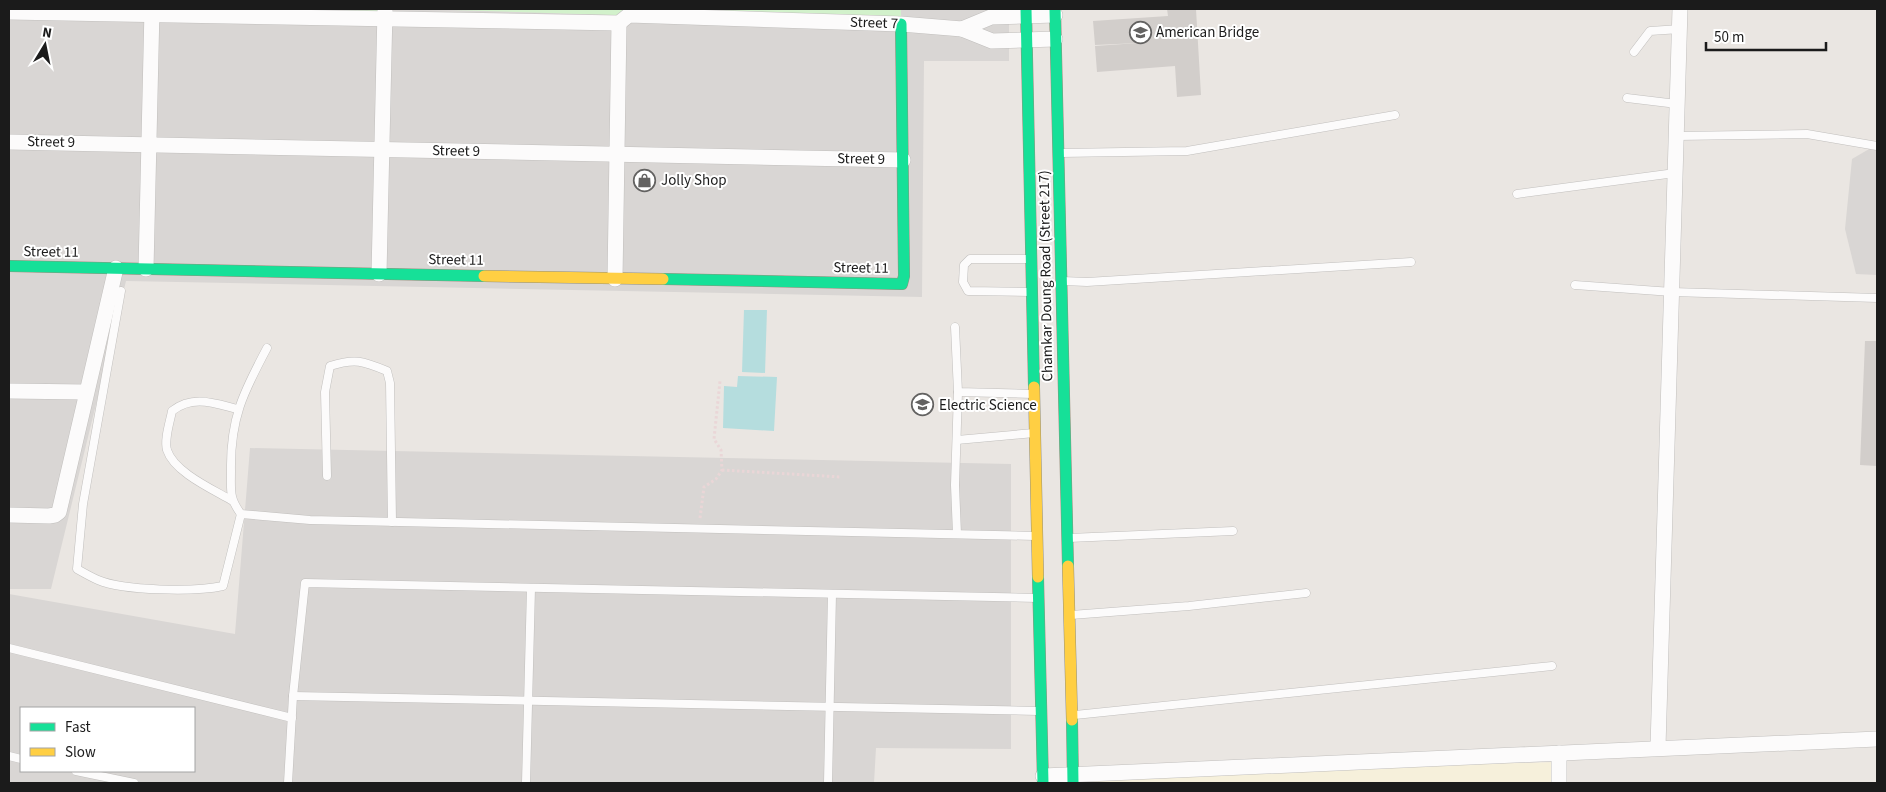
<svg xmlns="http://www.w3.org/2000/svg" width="1886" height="792" font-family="'Source Sans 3',sans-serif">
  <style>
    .residential { fill: #d9d6d4; fill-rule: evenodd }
    .education { fill: #f6f0db }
    .park { fill: #d2f1cb }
    .water { fill: #b5ddde }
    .building { fill: #d2cecb }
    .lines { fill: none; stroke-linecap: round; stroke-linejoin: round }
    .lane-casing { stroke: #c1bfbd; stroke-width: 9 }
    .street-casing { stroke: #c1bfbd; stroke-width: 16 }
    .fast-casing { stroke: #94907b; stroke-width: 12 }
    .slow-casing { stroke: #94907b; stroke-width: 12 }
    .path { stroke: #ead6d7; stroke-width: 3; stroke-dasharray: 2.5 2.5; stroke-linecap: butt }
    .lane { stroke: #fcfbfb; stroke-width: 8 }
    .street { stroke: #fcfbfb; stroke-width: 15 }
    .fast { stroke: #16e098; stroke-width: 11 }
    .slow { stroke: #ffcf43; stroke-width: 11 }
    .labels { text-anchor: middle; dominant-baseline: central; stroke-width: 4; stroke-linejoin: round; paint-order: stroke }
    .street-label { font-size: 15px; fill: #1b1b1b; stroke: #fff }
    .poi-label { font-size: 15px; fill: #1b1b1b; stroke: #fff; text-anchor: start }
  </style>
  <rect width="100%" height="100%" fill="#eae6e2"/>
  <g class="residential">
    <path d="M 9,9 L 1009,9 L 1009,61 L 924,61 L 922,297 L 126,281 L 51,589 L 9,589 Z"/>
    <path d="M 1876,145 L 1877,275 L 1856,274 L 1845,229 L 1852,159 Z"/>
    <path d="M 250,448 L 1011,464 L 1011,749 L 876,748 L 874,783 L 9,783 L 9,594 L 235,634 ZM 21,708 L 194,708 L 194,771 L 21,771 Z"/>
  </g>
  <path class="education" d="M 1556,762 L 1557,783 L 1085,783 L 1085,777 L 1109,775 Z"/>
  <g class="park">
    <path d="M 236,9 L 379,9 L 378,12 Z"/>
    <path d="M 419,9 L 901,9 L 901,24 Z"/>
  </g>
  <g class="water">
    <path d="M 744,310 L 767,310 L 765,373 L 742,372 Z"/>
    <path d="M 738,376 L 777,377 L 774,431 L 723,428 L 724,386 L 737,387 Z"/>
  </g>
  <g class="building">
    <path d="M 1167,9 L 1196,9 L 1201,95 L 1177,97 L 1175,66 L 1097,72 L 1095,46 L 1138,43 L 1095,45 L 1093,21 L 1168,16 Z"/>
    <path d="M 1865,341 L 1877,341 L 1877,466 L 1860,465 Z"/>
  </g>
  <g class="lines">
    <defs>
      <g id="lane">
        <path d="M 1634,52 L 1650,31 L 1680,29"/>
        <path d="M 1627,98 L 1677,104"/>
        <path d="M 1677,136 L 1807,134 L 1877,146"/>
        <path d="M 1061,153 L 1187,151 L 1395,115"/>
        <path d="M 1517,194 L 1675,173"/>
        <path d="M 1028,259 L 970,259 L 964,265 L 963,282 L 968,291 L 1030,292"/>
        <path d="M 1063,281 L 1087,282 L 1411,262"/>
        <path d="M 1575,285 L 1672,292 L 1877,298"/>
        <path d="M 121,291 L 83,504 L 77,569 C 84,573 91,577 98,580 C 124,591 195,592 223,586 L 241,514"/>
        <path d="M 955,327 L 958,392 L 1033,394"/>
        <path d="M 267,348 C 243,393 230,419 231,471 C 231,491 229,498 241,514 L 310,520 L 1035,536"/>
        <path d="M 957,440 L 1034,433"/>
        <path d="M 327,476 L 325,392 L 330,366 C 355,358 363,361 387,371 L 390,383 L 392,522"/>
        <path d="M 231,500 C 212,489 174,472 167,450 C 164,439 170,422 172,411 C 193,395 213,403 237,409"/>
        <path d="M 957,534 L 955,485 L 958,392"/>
        <path d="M 1069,538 L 1233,531"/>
        <path d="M 1071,615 L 1189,606 L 1306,593"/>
        <path d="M 9,648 L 292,718"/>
        <path d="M 293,696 L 1038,711"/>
        <path d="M 1075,715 L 1552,666"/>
        <path d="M 9,756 L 21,759"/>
        <path d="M 76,771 L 134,783"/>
        <path d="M 288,783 L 293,696 L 305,583 L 1037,598"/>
        <path d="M 526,783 L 531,588"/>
        <path d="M 828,783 L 832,594"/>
      </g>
      <g id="street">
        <path d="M 9,12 L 619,23 L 629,15 L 901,24 L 962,29 L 992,41 L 1055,39"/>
        <path d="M 962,29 L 991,17 L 1055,15"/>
        <path d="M 9,142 L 903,160"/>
        <path d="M 146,269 L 152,9"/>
        <path d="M 379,274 L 385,10"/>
        <path d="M 615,279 L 619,23"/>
        <path d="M 9,391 L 85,392"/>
        <path d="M 9,515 L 49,516 L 55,515 L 59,512 L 116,268"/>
        <path d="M 1658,747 L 1680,9"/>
        <path d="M 1559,753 L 1559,783"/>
        <path d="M 1043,776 L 1877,739"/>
      </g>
      <g id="fast">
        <path d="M 1026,9 L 1034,387"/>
        <path d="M 1055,9 L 1068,566"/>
        <path d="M 9,266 L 484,276"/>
        <path d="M 663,279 L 902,284 L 904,276 L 901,24"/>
        <path d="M 1038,577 L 1043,783"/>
        <path d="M 1072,720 L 1073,783"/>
      </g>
      <g id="slow">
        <path d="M 484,276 L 663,279"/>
        <path d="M 1034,387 L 1038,577"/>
        <path d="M 1068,566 L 1072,720"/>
      </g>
    </defs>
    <use href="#lane" class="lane-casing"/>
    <use href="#street" class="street-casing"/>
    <use href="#fast" class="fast-casing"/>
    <use href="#slow" class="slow-casing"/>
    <g class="path">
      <path d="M 722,470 L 841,477"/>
      <path d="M 700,518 L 704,487 L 716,479 L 722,470 L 721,450 L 714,439 L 720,381"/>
    </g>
    <use href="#lane" class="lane"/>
    <use href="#street" class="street"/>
    <use href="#fast" class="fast"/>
    <use href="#slow" class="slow"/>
  </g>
  <defs>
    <symbol id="school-ring" viewBox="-11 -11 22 22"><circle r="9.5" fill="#fff" stroke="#636261" stroke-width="1.5"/><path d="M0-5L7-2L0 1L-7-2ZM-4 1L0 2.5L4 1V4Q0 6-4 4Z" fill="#636261"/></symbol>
    <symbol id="shop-ring" viewBox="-11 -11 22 22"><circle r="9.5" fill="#fff" stroke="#636261" stroke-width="1.5"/><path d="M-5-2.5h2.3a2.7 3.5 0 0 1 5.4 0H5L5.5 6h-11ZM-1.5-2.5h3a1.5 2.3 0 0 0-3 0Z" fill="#636261"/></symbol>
  </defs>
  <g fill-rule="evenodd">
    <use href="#school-ring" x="1128" y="20" width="25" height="25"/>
    <use href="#shop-ring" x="632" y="168" width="25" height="25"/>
    <use href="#school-ring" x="910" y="392" width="25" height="25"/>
  </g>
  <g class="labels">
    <g class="street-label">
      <text transform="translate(874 23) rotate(2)">Street 7</text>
      <text transform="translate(51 142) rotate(1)">Street 9</text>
      <text transform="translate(456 151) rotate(1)">Street 9</text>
      <text transform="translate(861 159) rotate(1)">Street 9</text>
      <text transform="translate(51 252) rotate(1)">Street 11</text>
      <text transform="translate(456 260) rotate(1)">Street 11</text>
      <text transform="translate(861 268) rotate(1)">Street 11</text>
      <text transform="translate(1046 276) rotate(-91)">Chamkar Doung Road (Street 217)</text>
    </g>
    <g class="poi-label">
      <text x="1156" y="32">American Bridge</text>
      <text x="661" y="180">Jolly Shop</text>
      <text x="939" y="405">Electric Science</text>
    </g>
  </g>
  <rect width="1886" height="792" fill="none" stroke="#1b1b1b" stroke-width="20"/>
  <rect x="20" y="707" width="175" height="65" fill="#ffffff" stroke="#a4a4a4"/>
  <rect x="30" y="723" width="25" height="8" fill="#16e098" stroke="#a4a4a4"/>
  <text x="65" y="732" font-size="15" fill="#1b1b1b">Fast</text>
  <rect x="30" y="748" width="25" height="8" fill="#ffcf43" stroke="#a4a4a4"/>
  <text x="65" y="757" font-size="15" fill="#1b1b1b">Slow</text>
  <g transform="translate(45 45) rotate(10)" stroke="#ffffff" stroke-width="4" paint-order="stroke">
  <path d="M0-4L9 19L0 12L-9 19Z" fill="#1b1b1b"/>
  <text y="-8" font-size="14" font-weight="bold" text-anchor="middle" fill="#1b1b1b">N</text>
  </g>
  <path d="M1706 42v8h120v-8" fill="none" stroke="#1b1b1b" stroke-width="2.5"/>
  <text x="1714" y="42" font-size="15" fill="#1b1b1b" stroke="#ffffff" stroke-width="4" paint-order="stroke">50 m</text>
</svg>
